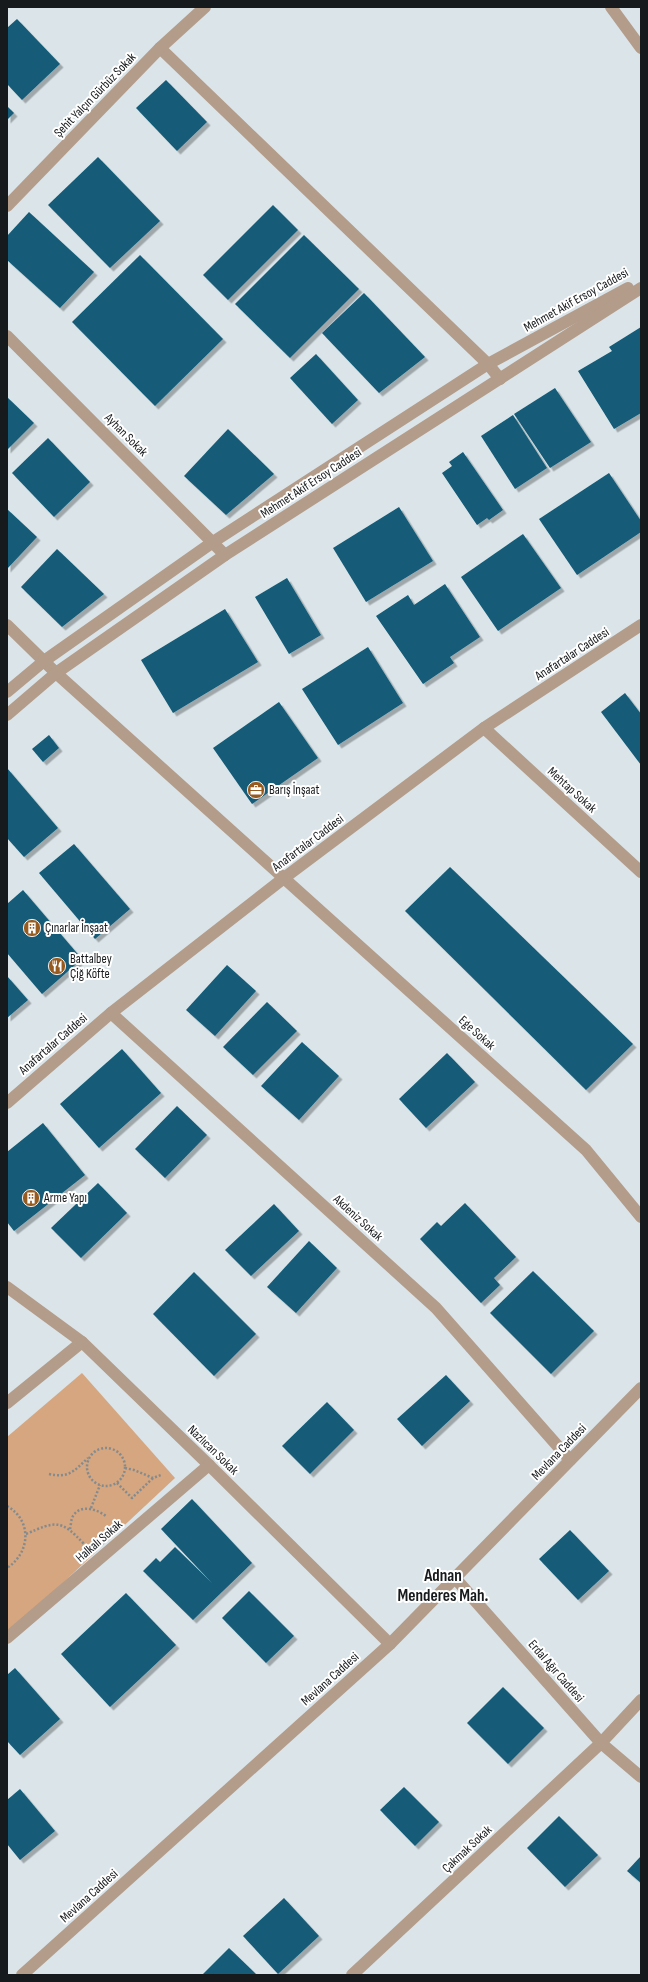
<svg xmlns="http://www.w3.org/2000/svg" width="648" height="1982" font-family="'Sofia Sans Condensed',sans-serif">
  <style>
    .green { fill: #d5a67f }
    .building { fill: #125c78; filter: url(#shadow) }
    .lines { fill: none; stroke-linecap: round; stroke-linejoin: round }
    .path { stroke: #848b8f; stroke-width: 2.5; stroke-dasharray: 2 2; stroke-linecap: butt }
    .minor { stroke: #b39c8a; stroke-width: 12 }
    .tertiary { stroke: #b39c8a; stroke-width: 12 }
    .labels { text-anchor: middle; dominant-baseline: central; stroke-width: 4; stroke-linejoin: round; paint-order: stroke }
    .street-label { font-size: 13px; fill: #171a1c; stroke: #fff }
    .poi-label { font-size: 13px; fill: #171a1c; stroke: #fff; text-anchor: start }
    .district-label { font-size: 17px; font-weight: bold; fill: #171a1c; stroke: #fff }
  </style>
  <defs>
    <filter id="shadow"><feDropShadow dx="3.5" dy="3.5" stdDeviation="0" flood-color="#0004"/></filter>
  </defs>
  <rect width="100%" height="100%" fill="#dae4e9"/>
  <path class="green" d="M 82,1373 L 175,1478 L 7,1635 L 7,1437 Z"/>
  <g class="building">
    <path d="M 17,19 L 60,64 L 22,100 L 7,84 L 7,28 Z"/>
    <path d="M 166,80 L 207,122 L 177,151 L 136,108 Z"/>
    <path d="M 7,106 L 14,113 L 7,120 Z"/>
    <path d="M 98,157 L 160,221 L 110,268 L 48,205 Z"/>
    <path d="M 273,205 L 298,230 L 228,300 L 203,275 Z"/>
    <path d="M 29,212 L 94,272 L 60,308 L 7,260 L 7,236 Z"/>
    <path d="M 304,235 L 359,289 L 290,358 L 235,304 Z"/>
    <path d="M 140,255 L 223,339 L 155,406 L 72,322 Z"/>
    <path d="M 364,293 L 425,357 L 379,393 L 322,333 Z"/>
    <path d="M 641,327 L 641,413 L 614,429 L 578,371 L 612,351 L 609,347 Z"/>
    <path d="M 316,354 L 358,400 L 332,424 L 290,378 Z"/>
    <path d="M 555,388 L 591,442 L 550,468 L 514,414 Z"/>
    <path d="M 7,397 L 34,423 L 7,450 Z"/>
    <path d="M 513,415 L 547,468 L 515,489 L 481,436 Z"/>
    <path d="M 228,429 L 274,474 L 226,515 L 184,476 Z"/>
    <path d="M 48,438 L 90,482 L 54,517 L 12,473 Z"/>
    <path d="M 463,452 L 503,510 L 489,520 L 487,518 L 477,525 L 442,473 L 452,466 L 449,462 Z"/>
    <path d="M 609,473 L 641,521 L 641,532 L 577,575 L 539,519 Z"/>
    <path d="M 399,507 L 433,561 L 366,602 L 333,548 Z"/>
    <path d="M 7,509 L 37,537 L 7,569 Z"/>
    <path d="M 523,534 L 561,588 L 498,631 L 461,577 Z"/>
    <path d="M 57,549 L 104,594 L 62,627 L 21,587 Z"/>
    <path d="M 287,578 L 321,635 L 289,654 L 255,597 Z"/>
    <path d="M 445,584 L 480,637 L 450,657 L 454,663 L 423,684 L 376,616 L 408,595 L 414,605 Z"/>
    <path d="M 225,609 L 258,662 L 173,713 L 141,660 Z"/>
    <path d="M 368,647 L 403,703 L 338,745 L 302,689 Z"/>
    <path d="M 625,693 L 641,714 L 641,765 L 601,712 Z"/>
    <path d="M 279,702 L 318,758 L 252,804 L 213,748 Z"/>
    <path d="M 49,735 L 59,748 L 43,762 L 32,749 Z"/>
    <path d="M 7,768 L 58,828 L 24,857 L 7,838 Z"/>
    <path d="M 74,844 L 130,909 L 95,939 L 39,873 Z"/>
    <path d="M 450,867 L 633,1044 L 586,1090 L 405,911 Z"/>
    <path d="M 23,890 L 82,959 L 42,994 L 7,953 L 7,904 Z"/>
    <path d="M 227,965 L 256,991 L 215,1036 L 186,1010 Z"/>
    <path d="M 7,976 L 28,1000 L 7,1018 Z"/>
    <path d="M 267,1002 L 297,1031 L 253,1075 L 223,1047 Z"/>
    <path d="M 302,1042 L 339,1076 L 299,1120 L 261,1086 Z"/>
    <path d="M 122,1049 L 161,1093 L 99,1148 L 60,1104 Z"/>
    <path d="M 447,1053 L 475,1082 L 426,1128 L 399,1099 Z"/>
    <path d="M 177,1106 L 207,1135 L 165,1178 L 135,1149 Z"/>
    <path d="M 43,1123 L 85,1175 L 14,1231 L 7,1222 L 7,1152 Z"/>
    <path d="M 98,1183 L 127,1213 L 81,1258 L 51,1228 Z"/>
    <path d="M 465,1203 L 516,1257 L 494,1278 L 500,1285 L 481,1303 L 420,1239 L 437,1222 L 441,1226 Z"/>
    <path d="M 274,1204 L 299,1231 L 251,1276 L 225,1250 Z"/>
    <path d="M 309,1241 L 337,1268 L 296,1313 L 267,1287 Z"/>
    <path d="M 533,1271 L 594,1331 L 551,1374 L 490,1313 Z"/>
    <path d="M 194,1272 L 256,1334 L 214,1376 L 153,1314 Z"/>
    <path d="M 446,1375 L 470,1401 L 422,1446 L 397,1419 Z"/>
    <path d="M 327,1402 L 354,1430 L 310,1474 L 282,1446 Z"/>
    <path d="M 192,1499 L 252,1563 L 193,1620 L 143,1571 L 156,1558 L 160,1562 L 175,1547 L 212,1583 L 161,1529 Z"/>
    <path d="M 570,1530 L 609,1571 L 578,1600 L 539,1559 Z"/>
    <path d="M 249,1591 L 294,1636 L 266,1663 L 222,1618 Z"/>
    <path d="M 126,1593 L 176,1645 L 110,1707 L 61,1654 Z"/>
    <path d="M 15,1668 L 60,1719 L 20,1755 L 7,1741 L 7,1675 Z"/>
    <path d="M 503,1687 L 544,1728 L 508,1764 L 467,1723 Z"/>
    <path d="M 404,1787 L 439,1822 L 415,1846 L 380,1810 Z"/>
    <path d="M 20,1789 L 55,1831 L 20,1860 L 7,1844 L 7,1800 Z"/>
    <path d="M 559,1816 L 598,1855 L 565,1887 L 527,1848 Z"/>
    <path d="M 641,1856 L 641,1883 L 627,1871 Z"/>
    <path d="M 284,1898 L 319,1936 L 278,1974 L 243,1936 Z"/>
    <path d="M 229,1948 L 257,1975 L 202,1975 Z"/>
  </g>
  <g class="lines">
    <g class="path">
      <circle cx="106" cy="1467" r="19"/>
      <path d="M 125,1468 L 134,1470 L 153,1478 L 161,1475"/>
      <path d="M 49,1474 C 69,1478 73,1472 88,1458"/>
      <path d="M 117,1483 L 132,1498 L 153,1478"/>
      <path d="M 7,1506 C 33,1521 30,1553 7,1568"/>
      <path d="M 91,1508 L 100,1485"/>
      <path d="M 70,1529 C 71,1525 71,1519 73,1516 C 81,1503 99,1510 107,1517"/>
      <path d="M 26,1534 C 56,1521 61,1519 84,1544"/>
    </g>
    <g class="minor">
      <path d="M 611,7 L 641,48"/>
      <path d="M 160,48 L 488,364 L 500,379"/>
      <path d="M 7,206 L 160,48 L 205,7"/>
      <path d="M 7,336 L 225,555"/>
      <path d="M 7,625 L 56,673 L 586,1150 L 641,1217"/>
      <path d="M 484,728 L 641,872"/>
      <path d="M 111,1013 L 436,1308 L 570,1460"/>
      <path d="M 7,1287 L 82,1342 L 209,1465 L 390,1644"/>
      <path d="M 7,1403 L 82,1342"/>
      <path d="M 7,1638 L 209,1465"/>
      <path d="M 352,1975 L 601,1743 L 641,1700"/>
    </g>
    <g class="tertiary">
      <path d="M 7,692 L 44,661 L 213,542 L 488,364 L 628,288"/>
      <path d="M 7,715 L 56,673 L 225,555 L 641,288"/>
      <path d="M 7,1103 L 111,1013 L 284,878 L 484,728 L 641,625"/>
      <path d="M 455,1578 L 601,1743 L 641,1777"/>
      <path d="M 22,1975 L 390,1644 L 641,1388"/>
    </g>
  </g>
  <defs>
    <symbol id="office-disc" viewBox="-11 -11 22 22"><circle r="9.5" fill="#985b1f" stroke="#fff"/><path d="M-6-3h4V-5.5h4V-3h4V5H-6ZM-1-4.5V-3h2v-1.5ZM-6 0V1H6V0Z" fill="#fff"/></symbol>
    <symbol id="building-disc" viewBox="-11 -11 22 22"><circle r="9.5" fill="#985b1f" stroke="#fff"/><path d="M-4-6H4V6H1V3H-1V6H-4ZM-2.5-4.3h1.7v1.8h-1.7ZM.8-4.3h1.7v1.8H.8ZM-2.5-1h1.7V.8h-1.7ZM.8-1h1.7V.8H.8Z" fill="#fff"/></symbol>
    <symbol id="restaurant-disc" viewBox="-11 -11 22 22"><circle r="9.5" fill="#985b1f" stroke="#fff"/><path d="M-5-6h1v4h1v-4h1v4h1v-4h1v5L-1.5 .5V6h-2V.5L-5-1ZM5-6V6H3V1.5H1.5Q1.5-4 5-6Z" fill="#fff"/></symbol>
  </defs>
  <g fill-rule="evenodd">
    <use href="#office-disc" x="246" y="780" width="20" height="20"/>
    <use href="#building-disc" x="22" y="918" width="20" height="20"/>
    <use href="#restaurant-disc" x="47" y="956" width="20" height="20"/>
    <use href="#building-disc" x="21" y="1188" width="20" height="20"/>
  </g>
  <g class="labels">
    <g class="street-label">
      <text transform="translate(95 95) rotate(-46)">Şehit Yalçın Gürbüz Sokak</text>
      <text transform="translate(576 300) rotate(-29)">Mehmet Akif Ersoy Caddesi</text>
      <text transform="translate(126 435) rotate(45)">Ayhan Sokak</text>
      <text transform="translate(311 483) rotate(-33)">Mehmet Akif Ersoy Caddesi</text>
      <text transform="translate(572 654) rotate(-33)">Anafartalar Caddesi</text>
      <text transform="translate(572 790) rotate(42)">Mehtap Sokak</text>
      <text transform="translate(308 843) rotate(-37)">Anafartalar Caddesi</text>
      <text transform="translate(477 1033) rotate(42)">Ege Sokak</text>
      <text transform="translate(53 1044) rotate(-41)">Anafartalar Caddesi</text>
      <text transform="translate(358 1218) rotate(42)">Akdeniz Sokak</text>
      <text transform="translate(213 1450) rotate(44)">Nazlıcan Sokak</text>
      <text transform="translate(559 1452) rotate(-46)">Mevlana Caddesi</text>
      <text transform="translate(99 1541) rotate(-41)">Halkalı Sokak</text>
      <text transform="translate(556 1671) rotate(49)">Erdal Ağır Caddesi</text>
      <text transform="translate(330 1679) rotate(-42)">Mevlana Caddesi</text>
      <text transform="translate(467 1849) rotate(-43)">Çakmak Sokak</text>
      <text transform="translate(89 1896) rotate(-42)">Mevlana Caddesi</text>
    </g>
    <g class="poi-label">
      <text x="269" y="790">Barış İnşaat</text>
      <text x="45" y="928">Çınarlar İnşaat</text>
      <text x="70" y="959">Battalbey<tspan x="70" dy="15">Çiğ Köfte</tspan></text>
      <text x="44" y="1198">Arme Yapı</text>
    </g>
    <g class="district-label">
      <text x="443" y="1576">Adnan<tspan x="443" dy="20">Menderes Mah.</tspan></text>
    </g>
  </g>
  <rect width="648" height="1982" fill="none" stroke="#171a1c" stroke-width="16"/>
</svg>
